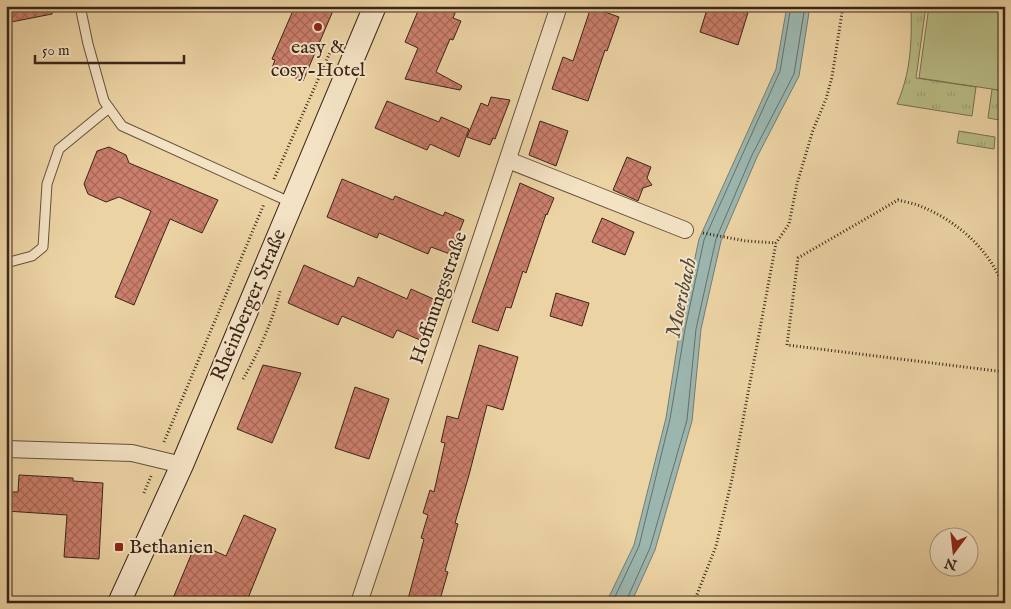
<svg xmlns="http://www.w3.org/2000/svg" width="1011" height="609" font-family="'IM FELL English',serif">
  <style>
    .grass { fill: url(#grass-tufts); stroke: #797150 }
    .pitch { fill: #b8bc86; stroke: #797150 }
    .water { fill: #9bb6af; stroke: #747c73 }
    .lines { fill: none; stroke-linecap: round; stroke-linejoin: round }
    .shore { stroke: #6a6e64; stroke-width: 1 }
    .building { fill: url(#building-cross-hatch); stroke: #3a2619 }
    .lane-casing { stroke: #66513c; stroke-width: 11 }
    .street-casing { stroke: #66513c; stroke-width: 18 }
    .secondary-casing { stroke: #3a2619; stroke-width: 24 }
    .path { stroke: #3a2619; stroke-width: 3; stroke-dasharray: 1 2.5; stroke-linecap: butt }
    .lane { stroke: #f3e2c4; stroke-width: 9 }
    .street { stroke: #f3e2c4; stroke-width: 16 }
    .secondary { stroke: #f3e2c4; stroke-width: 22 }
    .poi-dot { fill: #8f2418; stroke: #f3e2c4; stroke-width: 2 }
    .labels { text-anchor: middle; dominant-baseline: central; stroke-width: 4; stroke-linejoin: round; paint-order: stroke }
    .poi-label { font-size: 20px; fill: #3a2619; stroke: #f3e2c4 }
    .street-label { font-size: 20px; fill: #3a2619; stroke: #f3e2c4 }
    .water-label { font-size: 21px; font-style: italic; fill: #524a3e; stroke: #f3e2c4 }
  </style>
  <defs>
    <pattern id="grass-tufts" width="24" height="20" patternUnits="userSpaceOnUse" patternTransform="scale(1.25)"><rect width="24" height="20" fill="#b8bc86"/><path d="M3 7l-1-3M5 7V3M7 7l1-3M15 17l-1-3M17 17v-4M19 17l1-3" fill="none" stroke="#9fa173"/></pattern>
    <pattern id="building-cross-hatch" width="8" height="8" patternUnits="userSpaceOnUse" patternTransform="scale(1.25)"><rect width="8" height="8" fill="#cc7f6c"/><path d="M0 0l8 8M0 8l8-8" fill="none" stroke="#a76858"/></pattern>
  </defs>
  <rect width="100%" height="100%" fill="#ecd3a4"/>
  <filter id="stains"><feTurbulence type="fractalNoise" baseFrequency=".004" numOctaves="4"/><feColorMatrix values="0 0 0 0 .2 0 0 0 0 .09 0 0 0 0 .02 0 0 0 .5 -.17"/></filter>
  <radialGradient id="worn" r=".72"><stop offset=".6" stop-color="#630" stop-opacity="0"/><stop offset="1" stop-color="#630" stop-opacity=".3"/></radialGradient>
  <g class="grass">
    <path d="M 911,6 L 926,6 L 916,78 L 976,87 L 972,116 L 897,104 C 911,72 912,41 911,6 Z"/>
    <path d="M 992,89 L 1005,91 L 1005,121 L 988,118 Z"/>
    <path d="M 959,131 L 995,137 L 994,149 L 957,143 Z"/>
  </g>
  <path class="pitch" d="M 929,6 L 1005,6 L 1005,91 L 919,78 Z"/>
  <path class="water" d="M 787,6 L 810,6 L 799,76 L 757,157 L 721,241 L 701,329 L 692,421 L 655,550 L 631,603 L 606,603 L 634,545 L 666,418 L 680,328 L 699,239 L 776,69 Z"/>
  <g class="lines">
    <g class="shore">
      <path d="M 612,603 L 639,546 L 670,419 L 685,329 L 704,240 L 780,71 L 791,6"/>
      <path d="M 627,603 L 627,599 L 650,548 L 687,420 L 696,329 L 716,239 L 752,155 L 794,74 L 805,6"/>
    </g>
  </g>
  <g class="building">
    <path d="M 6,6 L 52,6 L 52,14 L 6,23 Z"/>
    <path d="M 295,6 L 335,6 L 303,81 L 272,68 L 275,60 L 272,59 Z"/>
    <path d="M 420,6 L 458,6 L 453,18 L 461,21 L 453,40 L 450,39 L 436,72 L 462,86 L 460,90 L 405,79 L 418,48 L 405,42 Z"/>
    <path d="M 708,6 L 750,6 L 738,45 L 700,32 Z"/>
    <path d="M 591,7 L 619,17 L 607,51 L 605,50 L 588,101 L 552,89 L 563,57 L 573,61 Z"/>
    <path d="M 491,97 L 510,100 L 495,139 L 493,138 L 490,145 L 467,137 L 481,103 L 488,106 Z"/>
    <path d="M 387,101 L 439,122 L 441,117 L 469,129 L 459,157 L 430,144 L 427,150 L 375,128 Z"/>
    <path d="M 540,121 L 568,131 L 556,166 L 529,155 Z"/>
    <path d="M 109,147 L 126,155 L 129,163 L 218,200 L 202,233 L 170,219 L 134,305 L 115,297 L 151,211 L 119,197 L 106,202 L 88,194 L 84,184 L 97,151 Z"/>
    <path d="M 627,157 L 651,167 L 647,178 L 652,185 L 643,188 L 638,201 L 613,190 Z"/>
    <path d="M 342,179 L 393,200 L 395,196 L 443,216 L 445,212 L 464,220 L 450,254 L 431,247 L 428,254 L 379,233 L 377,238 L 327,217 Z"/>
    <path d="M 520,183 L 554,198 L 547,215 L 546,214 L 526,273 L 523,271 L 511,308 L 506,307 L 498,331 L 472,322 Z"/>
    <path d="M 602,218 L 634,232 L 625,255 L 592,242 Z"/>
    <path d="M 304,265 L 354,287 L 358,277 L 407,299 L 411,289 L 438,301 L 420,340 L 397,330 L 393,338 L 342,316 L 338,325 L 288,303 Z"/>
    <path d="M 556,293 L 589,303 L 582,326 L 550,316 Z"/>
    <path d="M 479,345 L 518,357 L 503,410 L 487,405 L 469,475 L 455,523 L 458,524 L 445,571 L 448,572 L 439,603 L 407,603 L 424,539 L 421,538 L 428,515 L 423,513 L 430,490 L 434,492 L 445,443 L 441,442 L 447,416 L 458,419 Z"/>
    <path d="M 263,365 L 301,373 L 272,443 L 237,429 Z"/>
    <path d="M 355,387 L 389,399 L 369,459 L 335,448 Z"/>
    <path d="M 19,475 L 73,478 L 73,481 L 103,483 L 99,559 L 64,557 L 67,515 L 6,511 L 6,492 L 18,492 Z"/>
    <path d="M 244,515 L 276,529 L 246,603 L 171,603 L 196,543 L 226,556 Z"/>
  </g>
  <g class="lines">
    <defs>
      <g id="lane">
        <path d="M 80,6 L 88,44 L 104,101 L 122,126 L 292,203"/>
        <path d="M 6,263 L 32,256 L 43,247 L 47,184 L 59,149 L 109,108"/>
      </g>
      <g id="street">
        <path d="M 508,160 L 685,230"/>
        <path d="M 6,449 L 132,453 L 182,465"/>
        <path d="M 359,603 L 559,6"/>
      </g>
      <path id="secondary" d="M 119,603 L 182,465 L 375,6"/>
    </defs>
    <use href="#lane" class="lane-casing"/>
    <use href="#street" class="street-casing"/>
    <use href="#secondary" class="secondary-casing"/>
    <g class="path">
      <path d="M 274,179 L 332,48"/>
      <path d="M 703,233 L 746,241 L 776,243"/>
      <path d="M 1005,292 C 993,252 958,221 920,206 C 913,203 905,202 898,200 L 798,258 L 787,345 L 1005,372"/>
      <path d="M 243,379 C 258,354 273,320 280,291"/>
      <path d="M 164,442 L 264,204"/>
      <path d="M 144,493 L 151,476"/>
      <path d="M 691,603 L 696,597 L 716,546 L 732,479 L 776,243 L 789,224 L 797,184 L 813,130 L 826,99 L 832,77 L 843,6"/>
    </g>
    <use href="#lane" class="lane"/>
    <use href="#street" class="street"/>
    <use href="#secondary" class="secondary"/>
  </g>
  <g class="poi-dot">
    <circle cx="318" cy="27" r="5"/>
    <rect x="114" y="542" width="10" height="10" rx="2.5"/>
  </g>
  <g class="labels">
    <g class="poi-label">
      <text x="318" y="47">easy &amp;<tspan x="318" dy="23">cosy-Hotel</tspan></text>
      <text x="129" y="547" text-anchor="start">Bethanien</text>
    </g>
    <g class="street-label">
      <text transform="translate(439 298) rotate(-71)">Hoffnungsstraße</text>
      <text transform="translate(249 305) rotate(-67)">Rheinberger Straße</text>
    </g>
    <g class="water-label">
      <text transform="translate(682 298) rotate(-78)">Moersbach</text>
    </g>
  </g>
  <rect width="1011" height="609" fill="none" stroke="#ecd3a4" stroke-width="25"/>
  <rect x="8" y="8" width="996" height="594" fill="none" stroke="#3a2619" stroke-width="2.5"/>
  <rect x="12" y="12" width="986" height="584" fill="none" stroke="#3a2619"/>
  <g transform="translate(954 552) rotate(195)"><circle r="24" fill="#f3e2c4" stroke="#a99780"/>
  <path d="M0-4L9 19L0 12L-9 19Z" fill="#8f2418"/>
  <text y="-8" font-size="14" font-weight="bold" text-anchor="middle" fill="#3a2619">N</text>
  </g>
  <path d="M35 55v8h149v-8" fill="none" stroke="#3a2619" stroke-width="2.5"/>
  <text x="42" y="55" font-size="15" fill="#3a2619" stroke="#f3e2c4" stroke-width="4" paint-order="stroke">50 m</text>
  <rect width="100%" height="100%" filter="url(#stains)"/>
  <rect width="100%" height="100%" fill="url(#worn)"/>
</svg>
